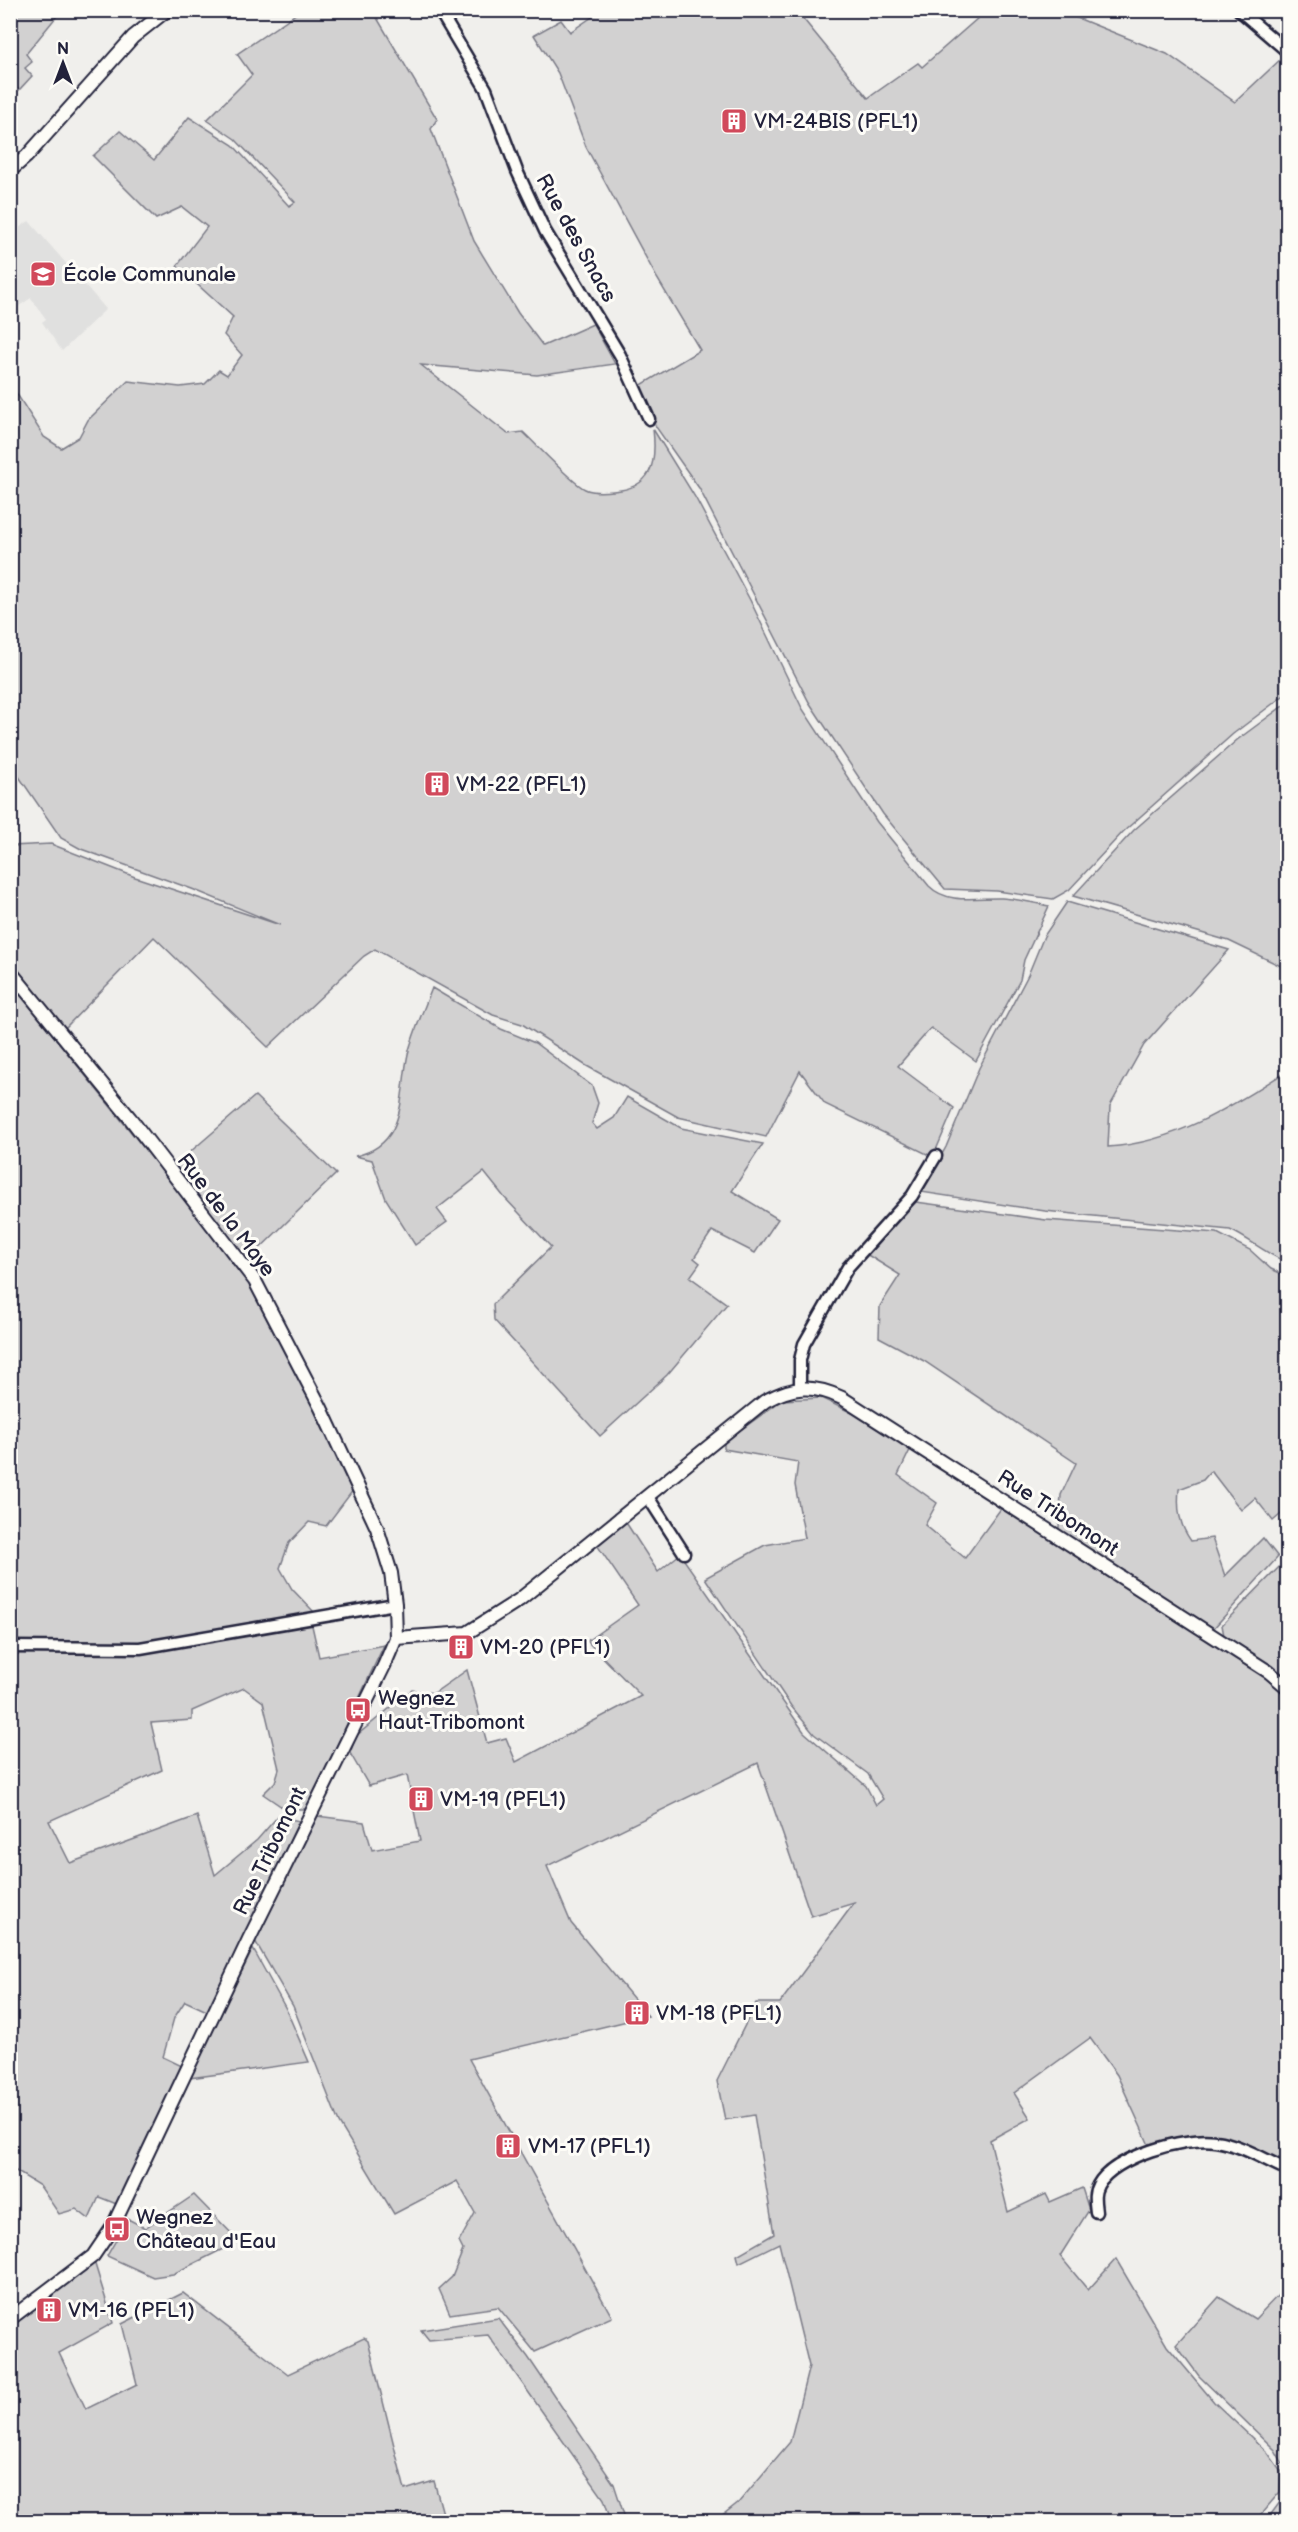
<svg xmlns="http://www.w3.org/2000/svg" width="1298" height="2532" font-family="'Balsamiq Sans',sans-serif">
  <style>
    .built { fill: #e0e0df }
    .green { fill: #d2d1d1; stroke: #7a7a86; stroke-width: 1.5 }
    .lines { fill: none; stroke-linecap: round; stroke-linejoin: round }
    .minor-casing { stroke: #22223b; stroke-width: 15 }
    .tertiary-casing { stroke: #22223b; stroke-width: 16 }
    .minor { stroke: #fdfcf7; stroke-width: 10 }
    .tertiary { stroke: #fdfcf7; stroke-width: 12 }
    .labels { text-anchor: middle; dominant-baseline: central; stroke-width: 6; stroke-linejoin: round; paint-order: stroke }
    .poi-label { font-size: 21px; fill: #22223b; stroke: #fdfcf7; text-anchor: start }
    .street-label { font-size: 21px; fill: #22223b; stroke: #fdfcf7 }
  </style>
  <rect width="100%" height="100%" fill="#f0efec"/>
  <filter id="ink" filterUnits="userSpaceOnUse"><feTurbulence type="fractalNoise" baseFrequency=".0167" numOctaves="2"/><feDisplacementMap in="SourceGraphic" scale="12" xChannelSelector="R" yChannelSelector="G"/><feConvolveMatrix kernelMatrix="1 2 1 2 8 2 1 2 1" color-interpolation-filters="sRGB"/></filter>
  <g filter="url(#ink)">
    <path class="built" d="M 29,221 L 106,309 L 62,351 L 42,322 L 46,319 L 31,298 L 16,308 L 11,298 L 11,229 L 13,232 Z"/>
    <g class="green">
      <path d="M 11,10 L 61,11 L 26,54 L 32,62 L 25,68 L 32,76 L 19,90 L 14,84 L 11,88 Z"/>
      <path d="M 300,11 L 373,11 L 437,119 L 431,129 L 474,241 L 518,313 L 543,346 L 593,324 L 615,364 L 537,375 L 421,365 L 508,434 L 523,432 C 536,444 572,483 585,489 C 593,493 604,492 613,491 C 652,488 657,464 653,429 L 695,497 L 750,600 L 802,708 L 877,822 L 929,886 C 948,905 978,897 1002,898 C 1018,899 1034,903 1049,906 L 1024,960 L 1020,980 L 976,1061 L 931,1028 L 898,1066 L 954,1108 L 933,1157 L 825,1104 L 800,1071 L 766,1137 L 678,1117 L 585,1065 L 522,1024 L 493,1015 L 375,949 L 364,956 L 268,1047 L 154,937 L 64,1029 L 11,961 L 11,846 L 51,844 L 135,877 L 280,925 L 192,889 L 81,849 L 61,838 L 11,765 L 10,383 L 44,437 L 61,448 L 79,437 L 88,420 L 128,381 L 180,387 L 205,384 L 219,370 L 227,375 L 242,355 L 224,335 L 233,317 L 177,266 L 207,227 L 182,207 L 156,219 L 93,156 L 120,131 L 154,160 L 189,117 L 233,145 L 289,206 L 295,202 L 235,139 L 207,120 L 252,75 L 237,54 Z"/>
      <path d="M 601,11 L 804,11 L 800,15 L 868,98 L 918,63 L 922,67 L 986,11 L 1060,11 L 1167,54 L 1235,102 L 1283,57 L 1287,61 L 1287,693 L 1233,734 L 1123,832 L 1069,890 L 1053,899 L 997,891 L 945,889 L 883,814 L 809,702 L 699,488 L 656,427 L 638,387 L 700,350 L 657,278 L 586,147 L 558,73 L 534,35 L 561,20 L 570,32 Z"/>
      <path d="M 1287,703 L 1287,969 L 1229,941 L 1073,896 L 1134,830 L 1237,740 Z"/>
      <path d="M 1067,902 L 1229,950 L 1144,1045 L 1110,1106 L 1108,1147 C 1175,1143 1232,1106 1287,1071 L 1287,1262 C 1267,1255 1250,1239 1230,1230 L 1045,1211 L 921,1192 L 946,1147 L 979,1068 L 1028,975 L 1044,936 Z"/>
      <path d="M 10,982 L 239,1266 L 267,1311 L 354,1489 L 326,1526 L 309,1522 L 289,1543 L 280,1568 L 292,1589 L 315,1613 L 150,1644 L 11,1644 Z"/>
      <path d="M 432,988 L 501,1029 L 535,1043 L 592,1086 L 598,1103 L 592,1123 L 597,1129 L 614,1118 L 627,1097 L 681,1128 L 763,1144 L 732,1191 L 778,1219 L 755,1253 L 712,1231 L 694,1258 L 700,1263 L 690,1277 L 727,1304 L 667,1375 L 600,1436 L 494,1320 L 493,1304 L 551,1247 L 504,1197 L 484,1172 L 437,1209 L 447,1222 L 415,1245 L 386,1199 L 372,1160 L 355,1156 C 408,1145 399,1094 408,1054 C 414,1031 424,1009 432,988 Z"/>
      <path d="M 255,1096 L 336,1174 L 247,1261 L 175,1165 Z"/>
      <path d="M 916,1202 L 1046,1220 L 1217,1233 L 1250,1250 L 1271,1269 L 1287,1276 L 1287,1509 L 1273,1521 L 1255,1498 L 1241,1510 L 1211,1471 L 1203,1480 L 1179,1489 C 1177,1509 1179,1524 1191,1541 L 1212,1538 L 1225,1576 L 1263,1538 L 1278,1557 L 1212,1630 L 1272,1678 L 1287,1697 L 1287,2164 L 1244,2146 L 1174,2139 L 1149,2145 L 1117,2075 L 1090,2038 L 1014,2093 L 1030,2118 L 990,2140 L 1008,2212 L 1046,2194 L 1050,2202 L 1082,2188 L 1089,2210 L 1060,2256 L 1088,2290 L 1116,2259 L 1167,2346 L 1214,2402 L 1268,2453 L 1281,2471 L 1280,2492 L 1255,2521 L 715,2521 L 739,2502 L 790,2442 L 809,2366 L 779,2243 L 739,2263 L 737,2255 L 774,2234 L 754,2115 L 725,2120 L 717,2081 L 756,2003 L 780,2003 L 854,1903 L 811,1916 L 758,1763 L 547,1866 L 571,1923 L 648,2016 L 469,2059 L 612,2317 L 535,2352 L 498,2307 L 450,2314 L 439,2289 L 452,2277 L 463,2250 L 459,2242 L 475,2213 L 457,2181 L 394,2214 L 339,2123 L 293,2006 L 255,1941 L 317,1816 L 364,1822 L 372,1850 L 420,1841 L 407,1775 L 369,1786 L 350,1753 L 356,1736 L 412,1690 L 434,1693 L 467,1670 L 487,1743 L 506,1738 L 516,1762 L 641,1696 L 587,1641 L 638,1605 L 597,1545 L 625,1521 L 658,1572 L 680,1554 L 804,1732 L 866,1786 L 876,1805 L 883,1799 L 868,1774 L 814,1734 L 791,1706 L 705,1578 L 765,1545 L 805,1538 L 795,1485 L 798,1462 L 724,1449 L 724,1442 L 782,1400 L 821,1398 L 871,1422 L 911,1448 L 898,1475 L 937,1503 L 925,1525 L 965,1558 L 1002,1507 L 1058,1543 L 1061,1495 L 1076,1463 L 924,1361 L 879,1337 L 880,1306 L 900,1275 L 866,1254 Z"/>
      <path d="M 1287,1559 L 1287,1680 L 1224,1636 L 1222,1625 Z"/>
      <path d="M 311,1621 L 319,1657 L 384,1645 L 307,1809 L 285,1809 L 263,1794 L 275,1782 L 279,1769 L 263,1702 L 244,1688 L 192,1711 L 192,1720 L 151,1723 L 162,1770 L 49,1821 L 70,1863 L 197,1816 L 215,1875 L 257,1840 L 278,1816 L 299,1821 L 209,2012 L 185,2001 L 174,2018 L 163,2057 L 182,2066 L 119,2205 L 99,2197 L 89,2219 L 76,2209 L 59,2214 L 40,2186 L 11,2168 L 11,1651 L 146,1652 Z"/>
      <path d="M 253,1949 L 286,2009 L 309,2062 L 189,2078 Z"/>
      <path d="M 194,2195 L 239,2241 L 173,2274 L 153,2277 L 107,2256 L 128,2219 L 145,2228 Z"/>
      <path d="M 94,2261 L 113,2323 L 59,2353 L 86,2409 L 137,2384 L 122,2324 L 183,2293 L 288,2374 L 364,2338 L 368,2341 L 405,2490 L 434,2481 L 445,2521 L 11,2522 L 11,2325 Z"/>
      <path d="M 1287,2286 L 1287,2521 L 1266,2521 L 1286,2494 L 1287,2471 L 1275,2450 L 1199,2376 L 1176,2345 L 1219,2297 L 1255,2319 Z"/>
      <path d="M 498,2318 L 528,2357 L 614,2484 L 626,2521 L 611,2521 L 604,2499 L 488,2335 L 429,2340 L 421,2330 Z"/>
    </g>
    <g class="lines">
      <defs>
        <g id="minor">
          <path d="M 439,10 L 486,89 L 517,171 L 545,231 L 620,355 L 649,419"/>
          <path d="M 1239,10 L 1288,52"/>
          <path d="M 800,1387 L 800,1360 L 804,1344 L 848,1267 L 912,1196 L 936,1156"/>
          <path d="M 648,1497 L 684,1553"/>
          <path d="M 10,1647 L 140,1648 L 395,1604"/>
          <path d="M 1096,2212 C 1095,2202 1093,2194 1098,2185 C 1113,2157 1185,2136 1215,2141 C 1240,2144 1265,2160 1288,2170"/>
        </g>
        <g id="tertiary">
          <path d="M 10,171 L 27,156 L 133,37 L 167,10"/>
          <path d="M 10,971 L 130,1118 L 255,1281 L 321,1408 L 377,1528 L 391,1573 L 395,1604 L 396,1638 L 384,1666 L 249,1939 L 112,2228 L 93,2256 L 10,2319"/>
          <path d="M 396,1638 L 467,1633 L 519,1600 L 765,1401 C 793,1386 813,1384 842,1398 L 1269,1672 L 1288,1688"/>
        </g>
      </defs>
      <use href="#minor" class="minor-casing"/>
      <use href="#tertiary" class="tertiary-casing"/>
      <use href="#minor" class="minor"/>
      <use href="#tertiary" class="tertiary"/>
    </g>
  </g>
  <defs>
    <symbol id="building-square" viewBox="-11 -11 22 22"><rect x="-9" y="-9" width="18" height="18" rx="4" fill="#d1495b" stroke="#fdfcf7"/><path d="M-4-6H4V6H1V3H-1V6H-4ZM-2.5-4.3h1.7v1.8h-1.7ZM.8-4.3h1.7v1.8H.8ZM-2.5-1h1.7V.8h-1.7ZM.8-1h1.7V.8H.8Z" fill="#fff"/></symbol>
    <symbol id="school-square" viewBox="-11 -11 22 22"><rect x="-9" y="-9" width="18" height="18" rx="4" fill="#d1495b" stroke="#fdfcf7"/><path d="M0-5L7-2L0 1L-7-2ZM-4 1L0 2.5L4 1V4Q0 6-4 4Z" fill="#fff"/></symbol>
    <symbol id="bus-square" viewBox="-11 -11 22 22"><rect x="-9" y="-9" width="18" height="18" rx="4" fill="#d1495b" stroke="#fdfcf7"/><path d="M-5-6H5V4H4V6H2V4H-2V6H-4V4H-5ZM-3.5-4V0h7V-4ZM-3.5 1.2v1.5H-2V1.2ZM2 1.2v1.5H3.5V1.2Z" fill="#fff"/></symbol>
  </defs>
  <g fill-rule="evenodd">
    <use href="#building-square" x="719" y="106" width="30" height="30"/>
    <use href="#school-square" x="28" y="259" width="30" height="30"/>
    <use href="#building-square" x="422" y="769" width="30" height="30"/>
    <use href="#building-square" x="446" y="1632" width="30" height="30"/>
    <use href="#bus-square" x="343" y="1695" width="30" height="30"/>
    <use href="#building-square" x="406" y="1784" width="30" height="30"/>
    <use href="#building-square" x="622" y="1998" width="30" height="30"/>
    <use href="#building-square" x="493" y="2131" width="30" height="30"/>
    <use href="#bus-square" x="102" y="2214" width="30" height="30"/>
    <use href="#building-square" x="34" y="2295" width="30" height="30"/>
  </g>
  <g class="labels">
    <g class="poi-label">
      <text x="754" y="121">VM-24BIS (PFL1)</text>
      <text x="63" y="274">École Communale</text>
      <text x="456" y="784">VM-22 (PFL1)</text>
      <text x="480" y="1647">VM-20 (PFL1)</text>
      <text x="378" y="1698">Wegnez<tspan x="378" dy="24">Haut-Tribomont</tspan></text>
      <text x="440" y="1799">VM-19 (PFL1)</text>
      <text x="656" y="2013">VM-18 (PFL1)</text>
      <text x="528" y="2146">VM-17 (PFL1)</text>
      <text x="136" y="2217">Wegnez<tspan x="136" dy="24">Château d'Eau</tspan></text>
      <text x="68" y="2310">VM-16 (PFL1)</text>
    </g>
    <g class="street-label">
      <text transform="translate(576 238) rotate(61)">Rue des Snacs</text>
      <text transform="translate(226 1215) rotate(53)">Rue de la Maye</text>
      <text transform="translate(1058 1513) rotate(33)">Rue Tribomont</text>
      <text transform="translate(270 1851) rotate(-64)">Rue Tribomont</text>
    </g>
  </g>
  <rect width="1298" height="2532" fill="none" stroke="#fdfcf7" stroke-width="36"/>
  <rect x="18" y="18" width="1262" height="2496" fill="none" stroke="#22223b" stroke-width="2" filter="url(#ink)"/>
  <g transform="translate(63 63)" stroke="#fdfcf7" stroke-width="4.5" paint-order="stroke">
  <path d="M0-4.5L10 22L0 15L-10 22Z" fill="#22223b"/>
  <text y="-9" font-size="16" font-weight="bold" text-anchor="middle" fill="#22223b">N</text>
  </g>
</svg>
